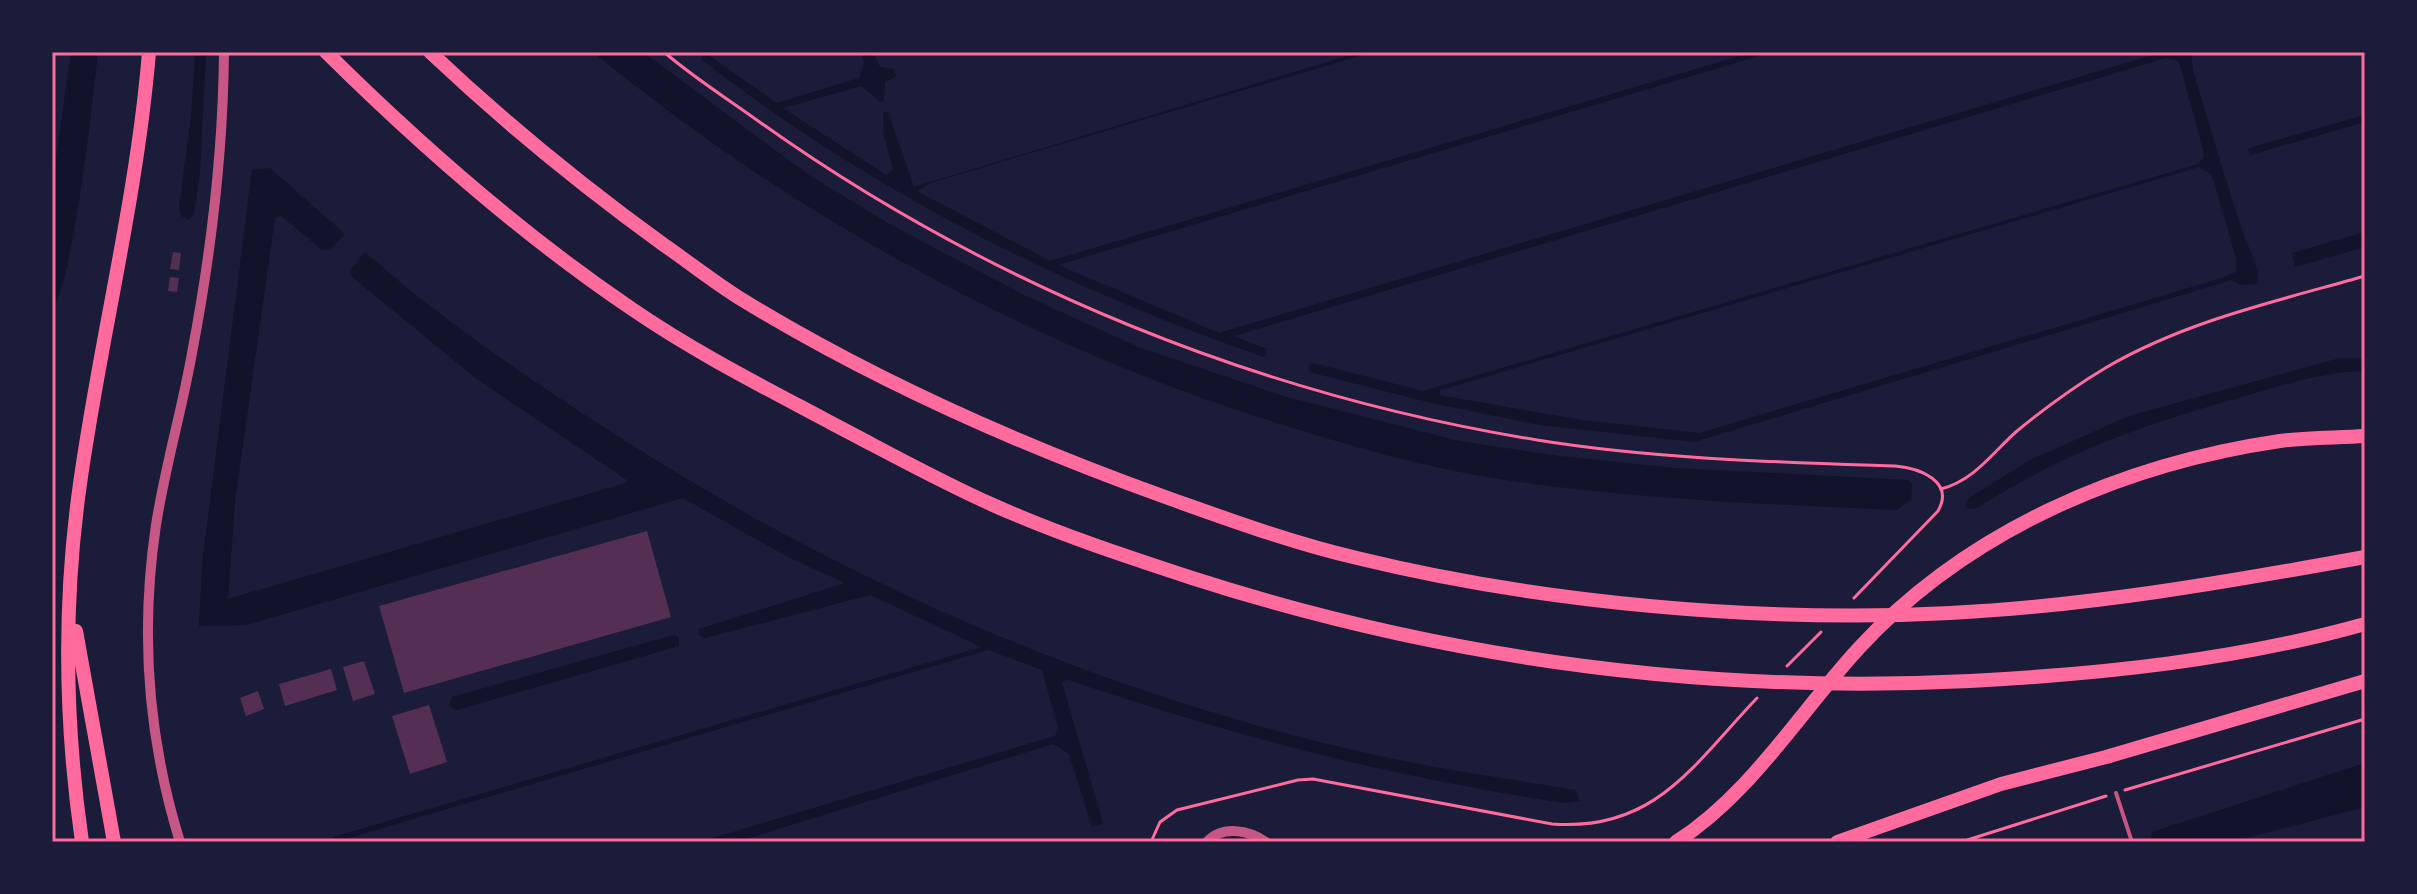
<svg xmlns="http://www.w3.org/2000/svg" width="2417" height="894" font-family="Montserrat,sans-serif">
  <style>
    .water { fill: #12122b; fill-rule: evenodd }
    .building { fill: #542f53 }
    .lines { fill: none; stroke-linecap: round; stroke-linejoin: round }
    .path { stroke: #ff6b9d; stroke-width: 3 }
    .service { stroke: #c65784; stroke-width: 4 }
    .tertiary { stroke: #c65784; stroke-width: 10 }
    .motorway { stroke: #ff6b9d; stroke-width: 14 }
    .neatline { fill: none; stroke: #ff6b9d; stroke-width: 3 }
  </style>
  <rect width="100%" height="100%" fill="#1b1b3a"/>
  <g class="water">
    <path d="M 71,52 L 98,52 C 93,97 74,281 52,309 L 52,188 Z"/>
    <path d="M 195,52 L 206,52 L 200,172 L 194,214 L 189,220 L 181,216 L 179,207 L 191,117 Z"/>
    <path d="M 593,52 L 643,52 L 809,175 L 891,225 L 1024,295 L 1138,347 L 1283,396 L 1459,441 L 1559,456 L 1676,468 L 1908,480 L 1912,485 L 1911,500 L 1896,510 C 1763,504 1631,499 1500,479 C 1428,468 1357,448 1287,426 C 1034,348 798,220 593,52 Z"/>
    <path d="M 704,52 L 777,103 L 859,78 L 864,63 L 861,52 L 873,52 L 880,67 L 894,69 L 896,76 L 885,82 L 884,100 L 880,102 L 862,86 L 783,108 L 886,175 L 893,170 L 884,135 L 883,113 L 888,112 L 914,187 L 1360,52 L 1373,52 L 930,183 L 917,191 L 1050,261 L 1753,52 L 1772,52 L 1058,265 L 1219,333 L 2163,52 L 2191,52 L 2193,70 C 2210,126 2226,183 2245,238 C 2250,252 2262,270 2256,284 L 2241,285 L 2232,280 L 2215,285 L 1694,442 L 1540,425 L 1436,404 L 1309,372 L 1308,366 L 1313,363 L 1423,391 L 2198,164 L 2204,157 L 2203,150 L 2179,61 L 2166,58 L 1234,336 L 1267,349 L 1264,357 C 1062,287 870,191 701,59 ZM 2199,167 L 2212,175 L 2236,258 L 2236,272 L 2219,279 L 1699,433 L 1581,420 L 1439,395 L 1441,390 Z"/>
    <path d="M 2365,115 L 2365,122 L 2250,155 L 2248,149 L 2256,146 Z"/>
    <path d="M 270,168 L 345,234 L 330,249 L 322,250 L 281,216 L 275,218 L 235,501 L 228,599 L 626,483 L 627,480 L 478,380 L 351,276 L 351,269 L 365,252 C 439,318 522,374 605,428 C 836,578 1088,689 1357,751 C 1429,768 1503,778 1576,790 L 1579,801 L 1565,803 C 1394,778 1230,735 1066,679 L 1062,683 L 1103,823 L 1092,827 L 1069,754 L 1053,744 L 736,842 L 699,842 L 1055,736 L 1058,728 L 1042,670 L 988,650 L 335,842 L 333,837 L 982,647 L 870,595 L 705,638 L 699,635 L 699,629 L 845,583 L 788,557 L 683,498 L 246,625 L 199,626 L 202,564 L 252,170 Z"/>
    <path d="M 2365,232 L 2365,247 L 2295,267 L 2292,253 Z"/>
    <path d="M 2340,358 L 2365,359 L 2365,371 C 2323,372 2286,384 2245,396 C 2140,426 2069,450 1975,509 L 1966,508 L 1968,499 L 2028,461 L 2129,416 Z"/>
    <path d="M 674,635 L 679,637 L 679,646 L 457,710 L 449,705 L 452,697 Z"/>
    <path d="M 2365,763 L 2365,807 L 2231,842 L 2151,842 L 2152,832 Z"/>
  </g>
  <g class="building">
    <path d="M 173,252 L 181,253 L 179,270 L 170,269 Z"/>
    <path d="M 170,277 L 179,278 L 177,292 L 168,291 Z"/>
    <path d="M 647,531 L 671,617 L 404,693 L 379,606 Z"/>
    <path d="M 364,661 L 375,694 L 353,701 L 343,667 Z"/>
    <path d="M 331,669 L 337,690 L 285,706 L 279,684 Z"/>
    <path d="M 258,691 L 264,709 L 246,716 L 240,698 Z"/>
    <path d="M 429,705 L 447,762 L 410,774 L 392,716 Z"/>
  </g>
  <g class="lines">
    <g class="path">
      <path d="M 664,52 C 694,78 728,99 761,123 C 990,286 1259,395 1537,440 C 1655,459 1776,462 1895,466 C 1919,468 1955,481 1938,511 L 1854,598"/>
      <path d="M 1941,489 C 1975,480 1992,453 2017,431 C 2045,408 2075,386 2107,367 C 2186,321 2277,301 2365,276"/>
      <path d="M 1787,666 L 1821,632"/>
      <path d="M 2125,790 L 2365,719"/>
      <path d="M 1151,842 L 1160,822 L 1177,810 L 1298,780 L 1313,779 L 1552,824 C 1655,832 1694,764 1757,698"/>
      <path d="M 1961,842 L 2106,796"/>
    </g>
    <path class="service" d="M 2116,793 L 2132,842"/>
    <g class="tertiary">
      <path d="M 180,842 C 148,739 140,632 156,525 C 165,467 182,410 192,353 C 211,254 223,153 224,52"/>
      <path d="M 1207,842 C 1222,825 1249,830 1266,842"/>
    </g>
    <g class="motorway">
      <path d="M 326,52 C 421,146 521,234 632,309 C 696,353 766,388 835,425 C 887,452 939,481 993,505 C 1058,534 1125,556 1192,578 C 1444,659 1705,694 1970,681 C 2102,674 2237,660 2365,624"/>
      <path d="M 430,52 C 504,122 581,185 664,245 C 690,263 715,283 741,299 C 875,381 1020,445 1168,498 C 1230,520 1292,543 1357,558 C 1541,603 1761,623 1950,613 C 2090,606 2227,582 2365,557"/>
      <path d="M 76,631 L 114,842"/>
      <path d="M 82,842 C 65,724 63,603 80,484 C 100,340 137,198 149,52"/>
      <path d="M 1676,842 C 1751,794 1799,713 1859,648 C 1968,530 2123,464 2280,441 C 2308,437 2337,438 2365,436"/>
      <path d="M 1837,842 L 2001,784 L 2106,757 L 2365,681"/>
    </g>
  </g>
  <rect width="2417" height="894" fill="none" stroke="#1b1b3a" stroke-width="108"/>
  <rect x="54" y="54" width="2309" height="786" class="neatline"/>
</svg>
